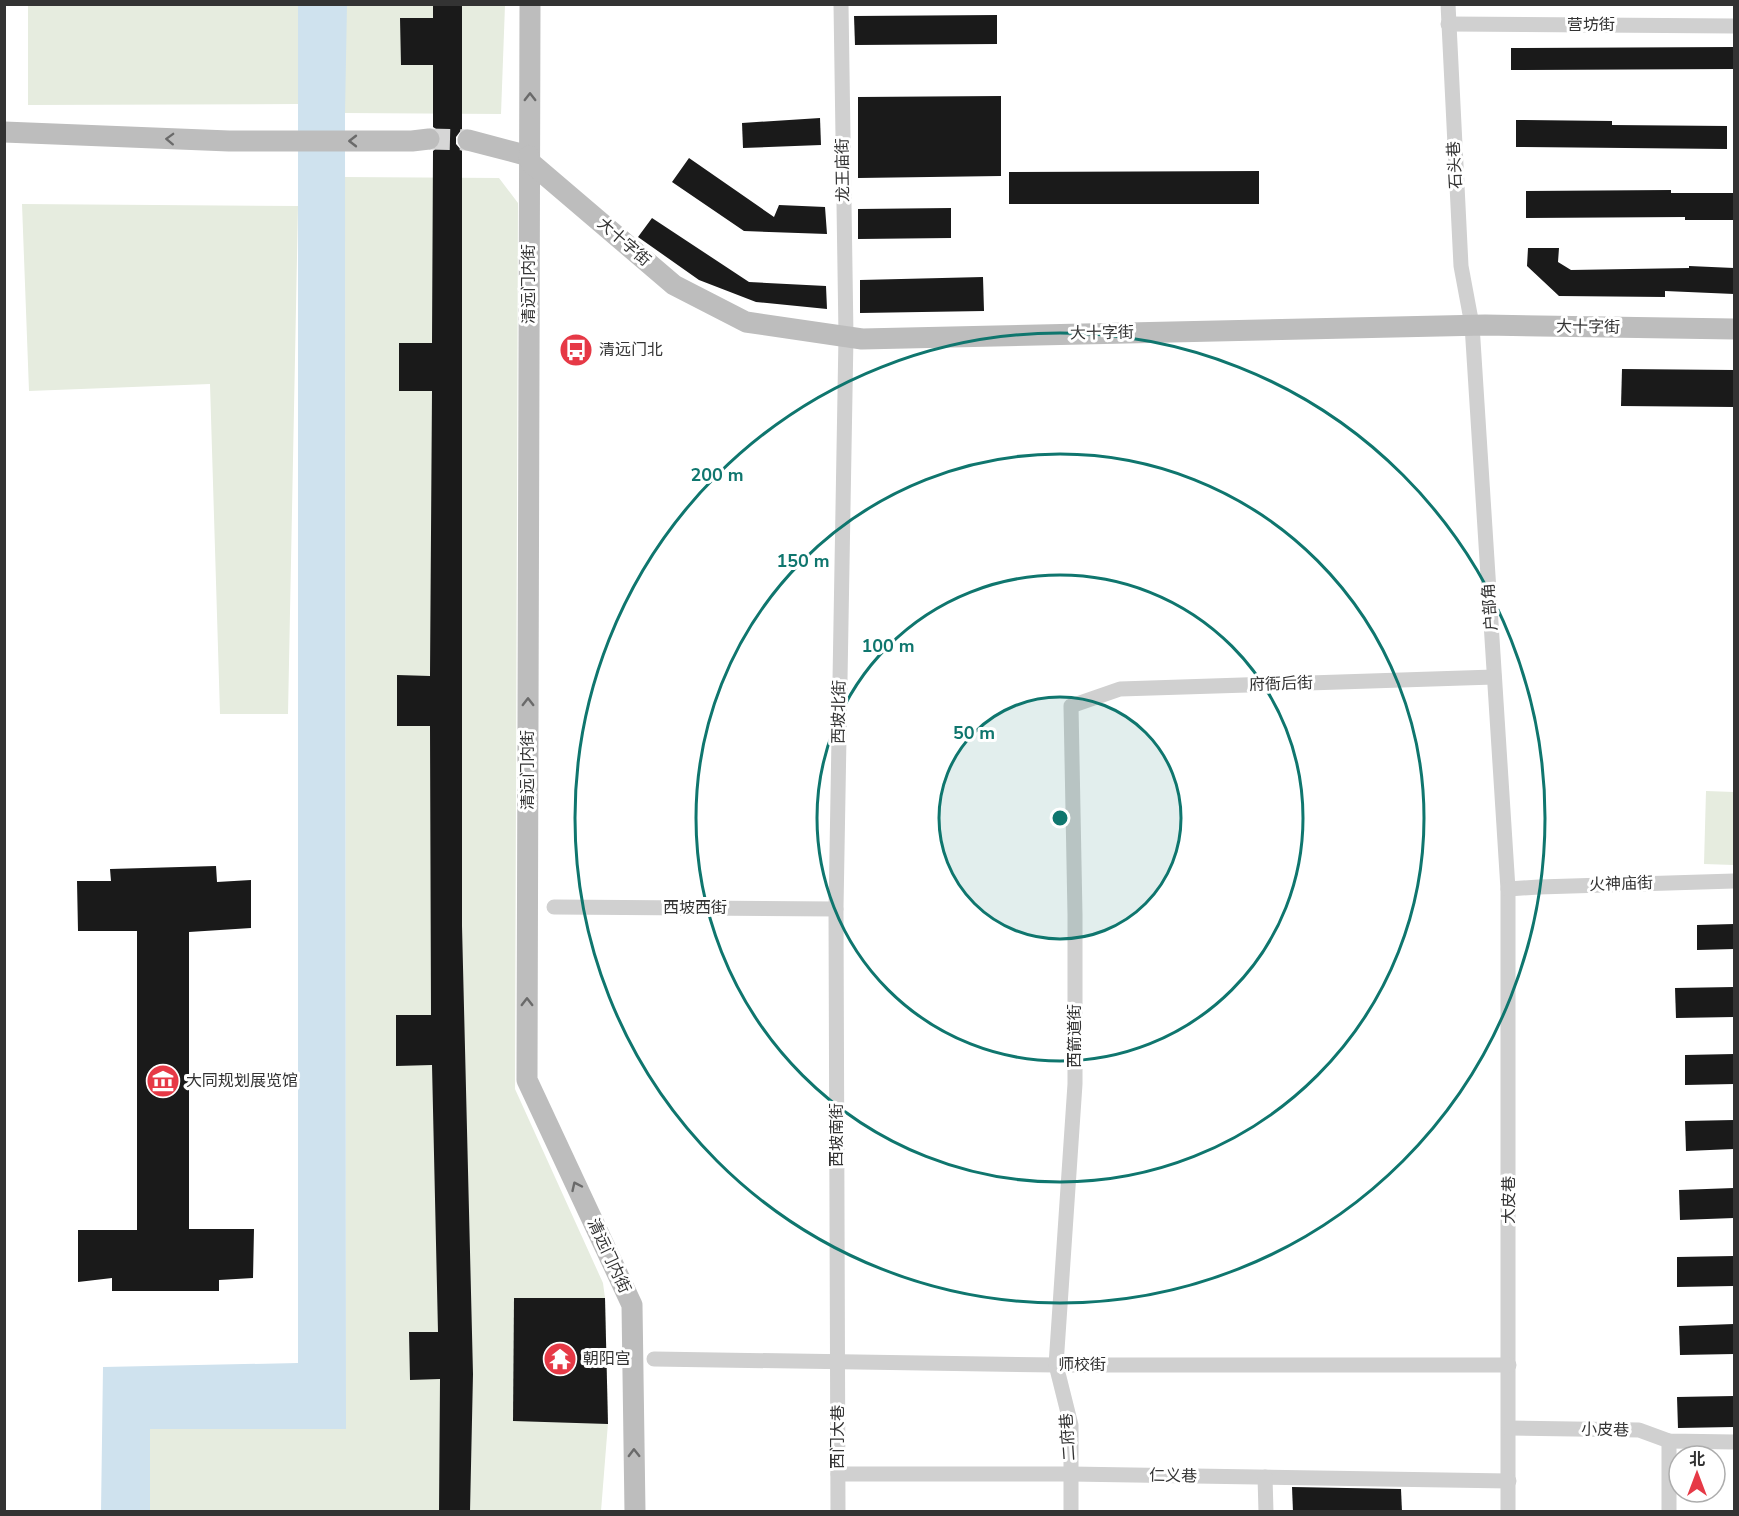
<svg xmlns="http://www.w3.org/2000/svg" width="1739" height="1516" font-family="'Nunito Sans','Noto Sans SC',sans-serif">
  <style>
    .green { fill: #e6ecdf }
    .water { fill: #cfe2ee }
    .building { fill: #1a1a1a }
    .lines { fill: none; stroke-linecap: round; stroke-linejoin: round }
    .secondary-tunnel { stroke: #d6d6d6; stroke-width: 21; stroke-dasharray: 21 10; stroke-linecap: butt }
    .street { stroke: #d0d0d0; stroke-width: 15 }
    .secondary { stroke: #bdbdbd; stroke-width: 21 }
    .oneway { stroke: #6a6a6a }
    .ring { fill: none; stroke: #0f766e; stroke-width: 3 }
    .labels { text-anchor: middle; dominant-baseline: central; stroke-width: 6; stroke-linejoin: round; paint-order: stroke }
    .street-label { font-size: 16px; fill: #333; stroke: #fff }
    .poi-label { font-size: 16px; fill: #333; stroke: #fff; text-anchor: start }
    .centre { fill: #0f766e; stroke: #fff; stroke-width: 3 }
    .ring-label { font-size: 18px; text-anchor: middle; font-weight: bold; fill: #0f766e; stroke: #fff; stroke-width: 6; stroke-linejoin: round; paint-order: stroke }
  </style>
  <rect width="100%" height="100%" fill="#fff"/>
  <g class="green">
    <path d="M 28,5 L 298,5 L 298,104 L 28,105 Z"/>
    <path d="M 345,5 L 505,5 L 501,114 L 345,113 Z"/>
    <path d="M 345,177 L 499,178 L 518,203 L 515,1089 L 603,1283 L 605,1298 L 608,1423 L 601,1511 L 150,1512 L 150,1429 L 346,1429 Z"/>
    <path d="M 22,204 L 298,206 L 288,714 L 220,714 L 210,384 L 29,391 Z"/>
    <path d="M 1706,791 L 1734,792 L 1734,865 L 1704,864 Z"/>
  </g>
  <path class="water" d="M 298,5 L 347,5 L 345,113 L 346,1429 L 150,1429 L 150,1511 L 101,1512 L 103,1367 L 298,1363 Z"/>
  <g class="building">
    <path d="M 433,4 L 462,4 L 462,129 L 456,137 L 456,144 L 462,151 L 462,926 L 473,1374 L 470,1512 L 439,1512 L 440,1379 L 410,1380 L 409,1332 L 438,1332 L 432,1065 L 396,1066 L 396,1015 L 431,1015 L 430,726 L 397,726 L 397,675 L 430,676 L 432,391 L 399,391 L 399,343 L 432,343 L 433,151 L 440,145 L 442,138 L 439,131 L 433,127 L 433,65 L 401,65 L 400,18 L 433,18 Z"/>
    <path d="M 997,15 L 997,44 L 855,45 L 854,16 Z"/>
    <path d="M 1734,47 L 1734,69 L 1511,70 L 1511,48 Z"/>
    <path d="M 1001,96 L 1001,176 L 858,178 L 858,97 Z"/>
    <path d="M 820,118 L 821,145 L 743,148 L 742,123 Z"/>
    <path d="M 1516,120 L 1612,121 L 1612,125 L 1727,126 L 1727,149 L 1516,147 Z"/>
    <path d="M 689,158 L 774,217 L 779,205 L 825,207 L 827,234 L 744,231 L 672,182 Z"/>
    <path d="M 1259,171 L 1259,204 L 1009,204 L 1009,172 Z"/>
    <path d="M 1671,190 L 1671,193 L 1734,193 L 1734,220 L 1685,220 L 1685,217 L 1526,218 L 1526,191 Z"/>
    <path d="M 951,208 L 951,238 L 858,239 L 858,209 Z"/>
    <path d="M 652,218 L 749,282 L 826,286 L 827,309 L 756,302 L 699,280 L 638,237 Z"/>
    <path d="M 1528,248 L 1559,248 L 1558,262 L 1571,270 L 1689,268 L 1689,266 L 1734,268 L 1734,294 L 1665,291 L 1665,297 L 1559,296 L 1527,266 Z"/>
    <path d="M 983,277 L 984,311 L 860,313 L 860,280 Z"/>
    <path d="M 1622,369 L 1734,370 L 1734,407 L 1621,406 Z"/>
    <path d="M 216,866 L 217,882 L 251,880 L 251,928 L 189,932 L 189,1229 L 254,1229 L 253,1278 L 219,1280 L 219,1291 L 112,1291 L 112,1278 L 78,1282 L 78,1230 L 137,1230 L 137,931 L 78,931 L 77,881 L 111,881 L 110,869 Z"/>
    <path d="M 1734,924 L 1734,949 L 1697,950 L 1697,925 Z"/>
    <path d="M 1734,987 L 1734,1017 L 1676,1018 L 1675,988 Z"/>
    <path d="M 1734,1054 L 1734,1084 L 1685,1085 L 1685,1055 Z"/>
    <path d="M 1734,1120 L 1734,1149 L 1686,1151 L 1685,1121 Z"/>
    <path d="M 1734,1188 L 1734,1218 L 1680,1220 L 1679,1190 Z"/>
    <path d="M 1734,1256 L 1734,1286 L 1677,1287 L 1677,1257 Z"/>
    <path d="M 514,1298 L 605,1298 L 608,1424 L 513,1421 Z"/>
    <path d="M 1734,1324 L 1734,1354 L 1680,1355 L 1679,1326 Z"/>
    <path d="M 1734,1396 L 1734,1427 L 1678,1428 L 1677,1397 Z"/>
    <path d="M 1292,1487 L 1401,1489 L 1402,1512 L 1293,1512 Z"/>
  </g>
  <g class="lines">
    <path class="secondary-tunnel" d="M 429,139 L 468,140"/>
    <g class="street">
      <path d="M 1448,4 L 1461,266 L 1472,325 L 1508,889 L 1508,1512"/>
      <path d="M 1448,24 L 1734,26"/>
      <path d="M 1508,889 L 1539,887 L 1734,881"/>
      <path d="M 554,907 L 836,909"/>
      <path d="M 654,1359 L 1056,1365 L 1509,1365"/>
      <path d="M 1509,1428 L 1639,1430 L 1669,1441 L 1734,1442"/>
      <path d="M 1669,1441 L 1669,1512"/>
      <path d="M 838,1474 L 1071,1474 L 1509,1481"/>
      <path d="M 1265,1477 L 1266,1512"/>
      <path d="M 838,1512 L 836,909 L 846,336 L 841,4"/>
      <path d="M 1071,1512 L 1071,1425 L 1056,1365 L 1075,1084 L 1075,915 L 1071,706 L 1120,689 L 1494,677"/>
    </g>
    <g class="secondary">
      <path d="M 530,4 L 527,1080 L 632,1305 L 635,1512"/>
      <path d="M 4,132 L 229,141 L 412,141 L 429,139"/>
      <path d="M 468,140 L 529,156"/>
      <path d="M 529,156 L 531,163 L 674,285 L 746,322 L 862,339 L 1485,325 L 1734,329"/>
    </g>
  </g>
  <defs><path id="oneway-chevron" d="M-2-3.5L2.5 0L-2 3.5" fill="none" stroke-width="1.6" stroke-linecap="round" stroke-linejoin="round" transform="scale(1.5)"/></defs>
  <g class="oneway">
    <use href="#oneway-chevron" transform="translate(530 97) rotate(-90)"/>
    <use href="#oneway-chevron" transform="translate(170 139) rotate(-178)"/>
    <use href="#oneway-chevron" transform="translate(353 141) rotate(180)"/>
    <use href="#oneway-chevron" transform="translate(528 702) rotate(-90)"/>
    <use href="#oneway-chevron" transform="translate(527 1002) rotate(-90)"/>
    <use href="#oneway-chevron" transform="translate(576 1186) rotate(-115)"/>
    <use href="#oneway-chevron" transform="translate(634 1453) rotate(-91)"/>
  </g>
  <circle cx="1060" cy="818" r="121" fill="#0f766e" fill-opacity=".12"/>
  <g class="ring">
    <circle cx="1060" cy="818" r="121"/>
    <circle cx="1060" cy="818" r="243"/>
    <circle cx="1060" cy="818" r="364"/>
    <circle cx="1060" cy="818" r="485"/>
  </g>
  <defs>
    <symbol id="bus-disc" viewBox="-11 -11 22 22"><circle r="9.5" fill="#e63946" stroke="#fff"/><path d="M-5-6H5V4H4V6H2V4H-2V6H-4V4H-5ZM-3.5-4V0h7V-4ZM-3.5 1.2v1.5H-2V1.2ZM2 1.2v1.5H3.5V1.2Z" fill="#fff"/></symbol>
    <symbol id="museum-disc" viewBox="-11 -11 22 22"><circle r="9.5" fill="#e63946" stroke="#fff"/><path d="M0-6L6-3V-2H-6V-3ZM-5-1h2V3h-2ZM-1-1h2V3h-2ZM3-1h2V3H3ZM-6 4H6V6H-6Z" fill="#fff"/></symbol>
    <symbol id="temple-disc" viewBox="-11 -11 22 22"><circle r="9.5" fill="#e63946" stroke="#fff"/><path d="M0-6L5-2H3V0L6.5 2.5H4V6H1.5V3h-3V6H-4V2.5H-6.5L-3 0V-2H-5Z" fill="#fff"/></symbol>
  </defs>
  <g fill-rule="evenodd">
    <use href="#bus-disc" x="557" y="331" width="38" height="38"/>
    <use href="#museum-disc" x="144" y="1062" width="38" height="38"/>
    <use href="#temple-disc" x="541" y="1340" width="38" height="38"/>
  </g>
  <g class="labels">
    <g class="street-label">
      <text x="1591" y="25">营坊街</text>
      <text transform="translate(1455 165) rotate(-93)">石头巷</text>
      <text transform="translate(843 170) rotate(-91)">龙王庙街</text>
      <text transform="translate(624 242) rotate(41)">大十字街</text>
      <text transform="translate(529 284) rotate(-90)">清远门内街</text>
      <text transform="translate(1588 327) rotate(1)">大十字街</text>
      <text transform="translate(1102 333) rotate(-1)">大十字街</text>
      <text transform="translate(1490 607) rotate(-94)">户部角</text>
      <text transform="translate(1281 684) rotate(-2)">府衙后街</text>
      <text transform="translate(839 712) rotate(-89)">西坡北街</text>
      <text transform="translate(528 770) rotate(-90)">清远门内街</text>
      <text transform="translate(1621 884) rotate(-2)">火神庙街</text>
      <text x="695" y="908">西坡西街</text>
      <text transform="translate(1075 1036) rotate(-90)">西箭道街</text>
      <text transform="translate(837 1135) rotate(-90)">西坡南街</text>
      <text transform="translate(1509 1200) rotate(-90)">大皮巷</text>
      <text transform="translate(609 1256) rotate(65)">清远门内街</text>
      <text x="1082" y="1365">师校街</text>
      <text transform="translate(1605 1430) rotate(1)">小皮巷</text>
      <text transform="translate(838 1437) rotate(-90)">西门大巷</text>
      <text transform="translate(1068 1437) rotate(-94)">二府巷</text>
      <text transform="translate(1173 1476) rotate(1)">仁义巷</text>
    </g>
    <g class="poi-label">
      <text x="599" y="350">清远门北</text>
      <text x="186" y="1081">大同规划展览馆</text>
      <text x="583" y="1359">朝阳宫</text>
    </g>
  </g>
  <circle cx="1060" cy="818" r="9" class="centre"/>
  <g class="ring-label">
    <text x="717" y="481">200 m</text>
    <text x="803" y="567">150 m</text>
    <text x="888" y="652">100 m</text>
    <text x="974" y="739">50 m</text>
  </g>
  <rect width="1739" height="1516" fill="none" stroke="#333333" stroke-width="12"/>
  <g transform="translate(1697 1474)"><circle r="28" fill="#ffffff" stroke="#adadad" stroke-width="1.5"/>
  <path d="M0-4.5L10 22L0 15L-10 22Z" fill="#e63946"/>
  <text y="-9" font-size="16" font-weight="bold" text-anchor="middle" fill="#333333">北</text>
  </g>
</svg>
